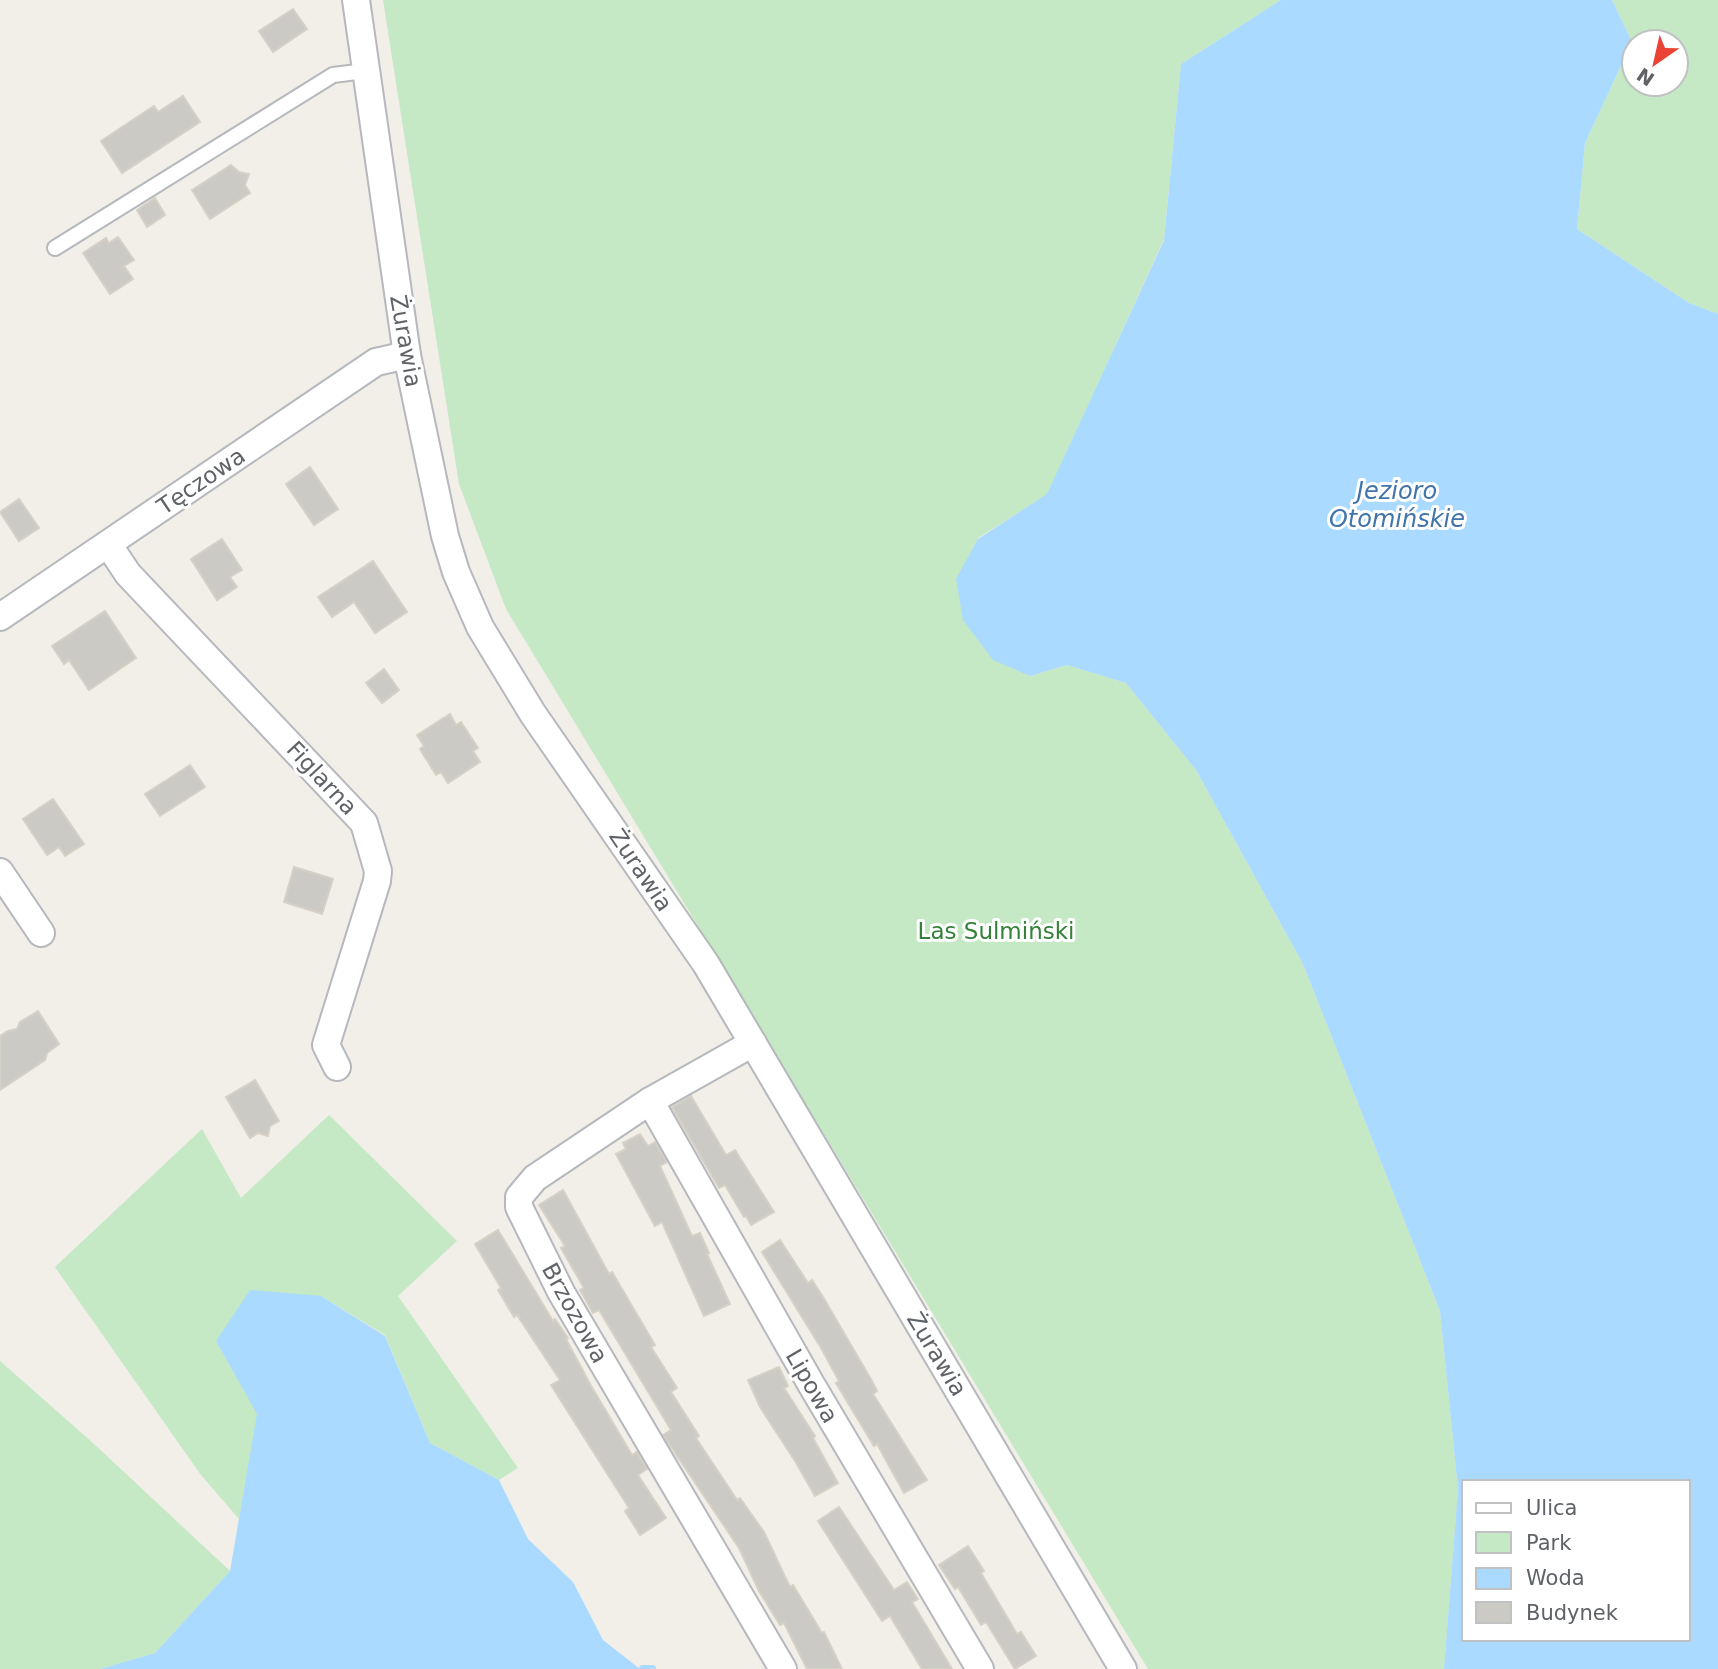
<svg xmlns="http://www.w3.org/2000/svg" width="1718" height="1669" font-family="'DejaVu Sans',sans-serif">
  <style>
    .green { fill: #c5e8c5; fill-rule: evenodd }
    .water { fill: #aadaff; fill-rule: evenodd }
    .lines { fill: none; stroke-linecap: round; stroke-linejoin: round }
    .stream { stroke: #aadaff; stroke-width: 8 }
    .building { fill: #cccac5; stroke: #d6d1c6; stroke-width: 2 }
    .service-casing { stroke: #b5b8bc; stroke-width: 18 }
    .minor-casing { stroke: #b5b8bc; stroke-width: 30 }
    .service { stroke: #fff; stroke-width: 14 }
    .minor { stroke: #fff; stroke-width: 26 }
    .labels { text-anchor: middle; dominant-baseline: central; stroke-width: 6; stroke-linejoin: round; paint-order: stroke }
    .street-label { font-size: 23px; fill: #5f6368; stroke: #fff }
    .park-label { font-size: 23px; fill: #348238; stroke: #fff }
    .water-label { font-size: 24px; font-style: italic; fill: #4174aa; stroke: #fff }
  </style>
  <rect width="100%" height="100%" fill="#f1efe8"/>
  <g class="green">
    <path d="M 383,0 L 1281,0 L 1181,64 L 1164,239 L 1047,495 L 978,538 L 1030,676 L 1067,665 L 1126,683 L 1196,770 L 1303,964 L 1440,1311 L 1458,1489 L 1444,1669 L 1148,1669 L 506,609 L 459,484 Z"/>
    <path d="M 1612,0 L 1718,0 L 1718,314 L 1689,303 L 1577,229 L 1585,143 L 1632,42 ZM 1634,42 L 1676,42 L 1676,84 L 1634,84 Z"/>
    <path d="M 329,1115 L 457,1241 L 398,1296 L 518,1468 L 499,1480 L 430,1443 L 385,1335 L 321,1296 L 216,1341 L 258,1414 L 239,1519 L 201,1475 L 55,1267 L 202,1129 L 241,1198 Z"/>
    <path d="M 0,1361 L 94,1444 L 230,1571 L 155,1653 L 100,1669 L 0,1669 Z"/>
  </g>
  <g class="water">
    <path d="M 1281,0 L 1612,0 L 1632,42 L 1585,143 L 1577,229 L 1689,303 L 1718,314 L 1718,1669 L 1444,1669 L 1458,1489 L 1440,1311 L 1303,964 L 1196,770 L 1126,683 L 1067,665 L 1030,676 L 993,660 L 963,620 L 956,579 L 978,539 L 1047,494 L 1164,240 L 1181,64 ZM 1464,1482 L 1688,1482 L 1688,1639 L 1464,1639 Z"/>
    <path d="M 250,1290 L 321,1296 L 385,1336 L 430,1443 L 499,1480 L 528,1539 L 573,1582 L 603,1640 L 640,1669 L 100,1669 L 155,1653 L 230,1571 L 257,1414 L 216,1341 Z"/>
  </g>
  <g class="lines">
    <path class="stream" d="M 643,1669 L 652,1669"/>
  </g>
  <g class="building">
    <path d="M 293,9 L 307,29 L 273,52 L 259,31 Z"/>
    <path d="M 183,96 L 200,122 L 122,173 L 101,141 L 154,106 L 158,112 Z"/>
    <path d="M 231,165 L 239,172 L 249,174 L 245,185 L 250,193 L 210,219 L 192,190 Z"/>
    <path d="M 155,198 L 165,215 L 147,227 L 137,210 Z"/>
    <path d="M 118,237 L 134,260 L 124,266 L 133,279 L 110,294 L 83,253 L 106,238 L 109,243 Z"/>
    <path d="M 310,467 L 338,509 L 314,525 L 286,484 Z"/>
    <path d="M 19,499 L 39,528 L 19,541 L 0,512 Z"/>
    <path d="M 222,539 L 242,570 L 230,577 L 237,587 L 217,600 L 191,559 Z"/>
    <path d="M 373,561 L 407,612 L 375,633 L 354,602 L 332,617 L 318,597 Z"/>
    <path d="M 105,611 L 136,658 L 89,690 L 69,660 L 64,664 L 52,646 Z"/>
    <path d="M 384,669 L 399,690 L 382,703 L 366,683 Z"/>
    <path d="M 450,714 L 456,725 L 461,722 L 478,748 L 473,751 L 480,762 L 448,783 L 441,772 L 436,775 L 420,749 L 424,746 L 417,735 Z"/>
    <path d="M 190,765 L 205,787 L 160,816 L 145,794 Z"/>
    <path d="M 53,799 L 84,844 L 65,856 L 59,847 L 47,855 L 23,819 Z"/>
    <path d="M 294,867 L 333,879 L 322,914 L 284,902 Z"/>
    <path d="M 38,1011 L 59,1044 L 47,1053 L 45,1060 L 0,1090 L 0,1036 L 8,1031 L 17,1029 L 20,1022 Z"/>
    <path d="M 255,1080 L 279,1121 L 270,1126 L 268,1136 L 258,1133 L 250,1138 L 226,1097 Z"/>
    <path d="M 691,1096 L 726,1155 L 735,1150 L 774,1212 L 751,1225 L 746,1216 L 744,1217 L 725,1185 L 719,1188 L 672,1107 Z"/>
    <path d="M 640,1134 L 648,1146 L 655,1142 L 667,1162 L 660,1166 L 692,1236 L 700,1233 L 709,1253 L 707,1254 L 730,1304 L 704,1316 L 662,1222 L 655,1226 L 616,1154 L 626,1149 L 623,1143 Z"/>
    <path d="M 563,1190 L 609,1274 L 612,1272 L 655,1345 L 651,1347 L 677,1388 L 671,1392 L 699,1436 L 696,1438 L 737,1500 L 740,1498 L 764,1532 L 790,1587 L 793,1585 L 822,1633 L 824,1632 L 842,1669 L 807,1669 L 784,1623 L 780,1625 L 759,1591 L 739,1548 L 663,1435 L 671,1430 L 599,1310 L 593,1313 L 580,1290 L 584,1288 L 561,1248 L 565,1246 L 539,1205 Z"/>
    <path d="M 498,1230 L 553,1321 L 555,1319 L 568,1338 L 566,1339 L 590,1384 L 632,1455 L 637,1452 L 647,1469 L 638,1475 L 666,1518 L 640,1535 L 625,1511 L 629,1508 L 551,1385 L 560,1380 L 517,1315 L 514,1317 L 498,1290 L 501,1288 L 475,1244 Z"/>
    <path d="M 780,1240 L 808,1283 L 812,1280 L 823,1297 L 872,1381 L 877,1391 L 873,1394 L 927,1480 L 904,1493 L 877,1444 L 874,1446 L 836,1383 L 839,1381 L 821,1348 L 762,1252 Z"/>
    <path d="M 779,1367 L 788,1386 L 784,1388 L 815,1436 L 813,1438 L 838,1483 L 815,1496 L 795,1461 L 760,1407 L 748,1380 Z"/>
    <path d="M 839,1507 L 894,1590 L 907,1582 L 918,1599 L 912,1602 L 952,1669 L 922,1669 L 890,1616 L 882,1621 L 818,1521 Z"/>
    <path d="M 968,1546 L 984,1571 L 981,1573 L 1017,1634 L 1021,1632 L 1036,1656 L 1015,1669 L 986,1622 L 981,1625 L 958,1587 L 955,1589 L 939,1565 Z"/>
  </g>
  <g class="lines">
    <defs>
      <path id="service" d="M 55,248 L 333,75 L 365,71"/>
      <g id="minor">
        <path d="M 356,0 L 407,355 L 445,536 L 456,572 L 480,627 L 533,714 L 706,964 L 1123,1669"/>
        <path d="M 108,544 L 128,574 L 364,823 L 378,871 L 377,881 L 326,1045 L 337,1067"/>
        <path d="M 0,617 L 376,362 L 407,355"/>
        <path d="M 0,872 L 41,933"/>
        <path d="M 753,1043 L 650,1101 L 535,1178 L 519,1197 L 519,1207 L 561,1292 L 783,1669"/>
        <path d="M 650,1101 L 811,1384 L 980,1669"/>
      </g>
    </defs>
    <use href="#service" class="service-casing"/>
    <use href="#minor" class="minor-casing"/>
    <use href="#service" class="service"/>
    <use href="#minor" class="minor"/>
  </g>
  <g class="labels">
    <g class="street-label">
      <text transform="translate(406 341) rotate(80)">Żurawia</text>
      <text transform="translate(201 481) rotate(-34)">Tęczowa</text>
      <text transform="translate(322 778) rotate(47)">Figlarna</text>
      <text transform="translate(641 870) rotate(56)">Żurawia</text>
      <text transform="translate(575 1313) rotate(61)">Brzozowa</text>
      <text transform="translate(937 1354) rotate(59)">Żurawia</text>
      <text transform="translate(812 1386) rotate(60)">Lipowa</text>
    </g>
    <g class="park-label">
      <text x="996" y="931">Las Sulmiński</text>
    </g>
    <g class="water-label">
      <text x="1397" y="491">Jezioro<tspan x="1397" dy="28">Otomińskie</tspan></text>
    </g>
  </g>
  <rect x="1462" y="1480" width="228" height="161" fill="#ffffff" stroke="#bfc1c3" stroke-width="2"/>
  <rect x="1476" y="1503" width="35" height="10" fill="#ffffff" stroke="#bfc1c3" stroke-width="2"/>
  <text x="1526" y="1515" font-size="21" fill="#5f6368">Ulica</text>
  <rect x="1476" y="1532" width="35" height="21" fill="#c5e8c5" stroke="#bfc1c3" stroke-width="2"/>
  <text x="1526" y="1550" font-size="21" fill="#5f6368">Park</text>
  <rect x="1476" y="1568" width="35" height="21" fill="#aadaff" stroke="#bfc1c3" stroke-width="2"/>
  <text x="1526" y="1585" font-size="21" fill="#5f6368">Woda</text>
  <rect x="1476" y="1602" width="35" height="21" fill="#cccac5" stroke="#bfc1c3" stroke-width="2"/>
  <text x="1526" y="1620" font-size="21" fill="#5f6368">Budynek</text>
  <g transform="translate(1655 63) rotate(214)"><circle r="33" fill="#ffffff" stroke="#bfc1c3" stroke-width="2"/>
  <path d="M0-5L12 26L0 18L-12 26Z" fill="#ea4335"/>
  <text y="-10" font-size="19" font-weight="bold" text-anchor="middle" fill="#5f6368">N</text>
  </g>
</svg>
